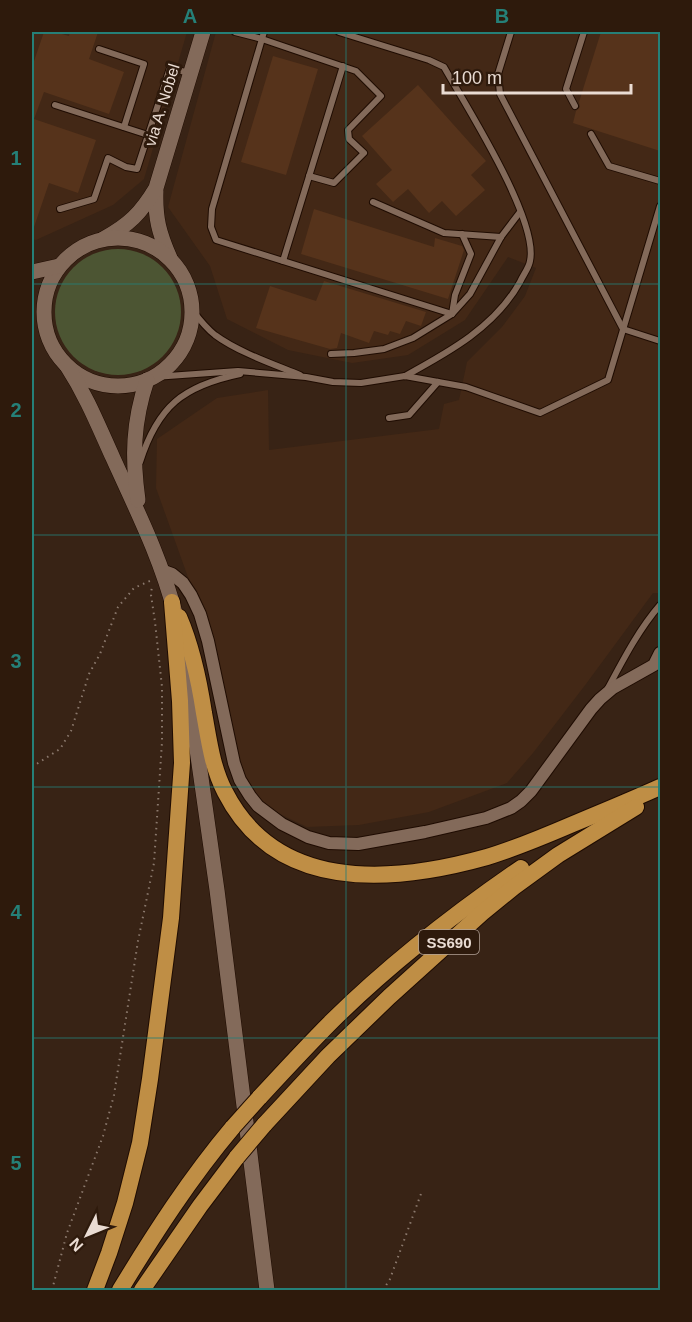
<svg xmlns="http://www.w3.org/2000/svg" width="692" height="1322" font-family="Arial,sans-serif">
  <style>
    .built { fill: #432816 }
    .green { fill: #4c5533 }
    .building { fill: #56331b }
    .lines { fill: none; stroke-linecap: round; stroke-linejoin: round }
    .service-casing { stroke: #1f0c02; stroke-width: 8 }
    .minor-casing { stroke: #1f0c02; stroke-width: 14 }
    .tertiary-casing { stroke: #1f0c02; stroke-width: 16 }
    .secondary-casing { stroke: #1f0c02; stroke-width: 16 }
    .trunk-casing { stroke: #1f0c02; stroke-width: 18 }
    .path { stroke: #8b796d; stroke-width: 2; stroke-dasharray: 1.5 4.5; stroke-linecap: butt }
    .service { stroke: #836a5a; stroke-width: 6 }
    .minor { stroke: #836a5a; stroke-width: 12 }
    .tertiary { stroke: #836a5a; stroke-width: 15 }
    .secondary { stroke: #836a5a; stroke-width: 15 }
    .trunk { stroke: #bf8e45; stroke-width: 16 }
    .trunk-bridge-casing { stroke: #1f0c02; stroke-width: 18; stroke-linecap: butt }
    .trunk-bridge { stroke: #bf8e45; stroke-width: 16 }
    .grid { fill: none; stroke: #258078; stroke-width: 1.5; stroke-opacity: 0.55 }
    .labels { text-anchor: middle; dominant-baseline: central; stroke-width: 6; stroke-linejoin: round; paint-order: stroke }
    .shield { fill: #2e1a0c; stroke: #b2a297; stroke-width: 1.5 }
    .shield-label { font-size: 15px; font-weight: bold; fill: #eadcd3 }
    .street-label { font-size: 16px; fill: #eadcd3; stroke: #2e1a0c }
    .neatline { fill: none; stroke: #258078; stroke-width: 2 }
    .grid-label { font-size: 20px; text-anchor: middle; font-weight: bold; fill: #258078 }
  </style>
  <rect width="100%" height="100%" fill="#382315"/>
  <g class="built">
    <path d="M 32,32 L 187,32 L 144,179 L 113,205 L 36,240 L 32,239 Z"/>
    <path d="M 216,32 L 660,32 L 660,593 L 653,593 L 586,684 L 533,753 L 507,783 L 429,812 L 359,825 L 307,827 L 261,805 L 235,764 L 198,605 L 156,488 L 157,439 L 217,398 L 268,390 L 269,450 L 439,429 L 444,404 L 459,400 L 467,362 L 502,327 L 525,296 L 536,268 L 508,257 L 465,320 L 408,355 L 352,363 L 288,350 L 227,319 L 210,266 L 168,207 Z"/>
  </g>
  <circle class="green" cx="118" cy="312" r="63"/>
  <g class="building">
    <path d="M 44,32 L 55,32 L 69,36 L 70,32 L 98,32 L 89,59 L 124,72 L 109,114 L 44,92 L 34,119 L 96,140 L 78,193 L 49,183 L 33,230 L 32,230 L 32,67 Z"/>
    <path d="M 601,32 L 660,32 L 660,151 L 573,123 L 576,111 L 580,107 L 579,102 Z"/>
    <path d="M 273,56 L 318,69 L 286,175 L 241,162 Z"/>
    <path d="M 418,85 L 486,161 L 471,175 L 485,190 L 456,216 L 442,201 L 429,213 L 408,189 L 393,202 L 376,184 L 392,170 L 362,136 Z"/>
    <path d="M 314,209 L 434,247 L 435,238 L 462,246 L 464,250 L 448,299 L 301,254 Z"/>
    <path d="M 324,281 L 426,312 L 421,326 L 406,321 L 400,334 L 390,331 L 388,335 L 374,331 L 369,343 L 341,333 L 337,348 L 330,349 L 256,328 L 270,286 L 316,301 Z"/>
  </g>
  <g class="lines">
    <defs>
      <g id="service">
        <path d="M 235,32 L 262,39 L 356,71 L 381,96 L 348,130 L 349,139 L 364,153 L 334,183 L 309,176"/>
        <path d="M 264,32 L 212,209 L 211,227 L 216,240 L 452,314 L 455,295 L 471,254 L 462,234"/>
        <path d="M 339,32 L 429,60 L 444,67 C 466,106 539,220 530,261 C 529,268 523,275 520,282 C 495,327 449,352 405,376"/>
        <path d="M 511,32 L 498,74 L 500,94 L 623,329 L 660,341"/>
        <path d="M 99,49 L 144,64 L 124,127"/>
        <path d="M 55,105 L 148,135"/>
        <path d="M 575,106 L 566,89 L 584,32"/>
        <path d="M 591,134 L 609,166 L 660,181"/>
        <path d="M 373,202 L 444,233 L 501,237"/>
        <path d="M 60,209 L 94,199 L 108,158 L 126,167 L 137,169 L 170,68 L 189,73"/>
        <path d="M 283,261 L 343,66"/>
        <path d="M 193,311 C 199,319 206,328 215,335 C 238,352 273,364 300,375"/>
        <path d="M 331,354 L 354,353 L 384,349 L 413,338 L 452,314 L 470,294 L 501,237 L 520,212"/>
        <path d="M 154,377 L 238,371 L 306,377 L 333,382 L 361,383 L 405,376 L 466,387 L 540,413 L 608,380 L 660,206"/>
        <path d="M 389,418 L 409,415 L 438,382"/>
        <path d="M 140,462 C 158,406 183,386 240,374"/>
        <path d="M 608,688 C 623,660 639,629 660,605"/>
      </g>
      <path id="minor" d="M 161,570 L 172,574 L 183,583 L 191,595 L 200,614 L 208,641 L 234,763 L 240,780 L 250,796 L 258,806 L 282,824 L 308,837 L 329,843 L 358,844 L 425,832 L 486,818 L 511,808 L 521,801 L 531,791 L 591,709 L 600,699 L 613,688 L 654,665 L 660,653"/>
      <g id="tertiary">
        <path d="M 156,191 C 155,218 159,233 170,258"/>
        <path d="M 103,239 C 129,225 141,213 156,188 L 203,32"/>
      </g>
      <g id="secondary">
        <circle cx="118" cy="312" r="74"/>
        <path d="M 32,272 L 59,266"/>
        <path d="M 67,366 C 87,397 98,425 113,458 C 136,509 161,558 175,613"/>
        <path d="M 138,500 C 132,457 133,422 147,380"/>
        <path d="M 183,651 L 217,890 L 267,1290"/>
      </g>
      <g id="trunk">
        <path d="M 179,617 C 192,647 199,680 204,713 C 209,740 212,767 225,792 C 277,894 394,883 487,857 C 517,848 545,836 573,824 C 602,812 631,800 660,787"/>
        <path d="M 259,1098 C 283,1072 307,1046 332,1021 C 390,964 454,914 521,868"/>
        <path d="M 264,1125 L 328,1056 L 389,997 L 482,913 L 514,887 L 558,855 L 636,807"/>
        <path d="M 95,1290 L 109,1253 L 125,1203 L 140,1143 L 150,1079 L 171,918 L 182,763 L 180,701 L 172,602"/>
        <path d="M 120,1290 C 154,1234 190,1178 233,1127"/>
        <path d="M 142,1290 L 200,1206 L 237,1157"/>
      </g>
    </defs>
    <use href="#service" class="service-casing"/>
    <use href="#minor" class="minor-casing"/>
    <use href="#tertiary" class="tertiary-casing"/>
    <use href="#secondary" class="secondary-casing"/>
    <use href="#trunk" class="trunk-casing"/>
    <g class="path">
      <path d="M 32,767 L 60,749 L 71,731 L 89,674 L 100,654 L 118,607 L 134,588 L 152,580"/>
      <path d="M 52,1290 L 67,1233 L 103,1136 L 114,1095 L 138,941 L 154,863 L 162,742 L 162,687 L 155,622 L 151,595 L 152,585"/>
      <path d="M 383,1290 L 390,1279 L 422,1191"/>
    </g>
    <use href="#service" class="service"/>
    <use href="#minor" class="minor"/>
    <use href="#tertiary" class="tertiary"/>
    <use href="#secondary" class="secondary"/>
    <use href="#trunk" class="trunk"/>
    <defs>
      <g id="trunk-bridge">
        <path d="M 233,1127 L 259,1098"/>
        <path d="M 237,1157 L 264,1125"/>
      </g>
    </defs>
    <use href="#trunk-bridge" class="trunk-bridge-casing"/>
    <use href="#trunk-bridge" class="trunk-bridge"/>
  </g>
  <path class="grid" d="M 346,32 L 346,1290M 32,284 L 660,284M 32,535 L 660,535M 32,787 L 660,787M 32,1038 L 660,1038"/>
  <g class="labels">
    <rect class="shield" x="419" y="930" width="60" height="24" rx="4.5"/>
    <g class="shield-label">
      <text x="449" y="942">SS690</text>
    </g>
    <g class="street-label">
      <text transform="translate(162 105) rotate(-73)">via A. Nobel</text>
    </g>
  </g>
  <rect width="692" height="1322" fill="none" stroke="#2e1a0c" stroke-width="66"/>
  <g transform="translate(87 1235) rotate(227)" stroke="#2e1a0c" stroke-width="4.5" paint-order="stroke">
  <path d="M0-4.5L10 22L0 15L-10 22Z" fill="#eadcd3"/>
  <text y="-9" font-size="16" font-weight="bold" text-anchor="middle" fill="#eadcd3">N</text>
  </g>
  <path d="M443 84v9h188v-9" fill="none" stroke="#eadcd3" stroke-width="3"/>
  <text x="452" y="84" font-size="18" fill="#eadcd3" stroke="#2e1a0c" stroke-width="4.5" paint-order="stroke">100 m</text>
  <rect x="33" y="33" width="626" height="1256" class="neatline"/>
  <g class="grid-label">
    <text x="190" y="23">A</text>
    <text x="502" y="23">B</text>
    <text x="16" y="165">1</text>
    <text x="16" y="417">2</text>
    <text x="16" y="668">3</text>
    <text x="16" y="919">4</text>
    <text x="16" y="1170">5</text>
  </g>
</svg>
